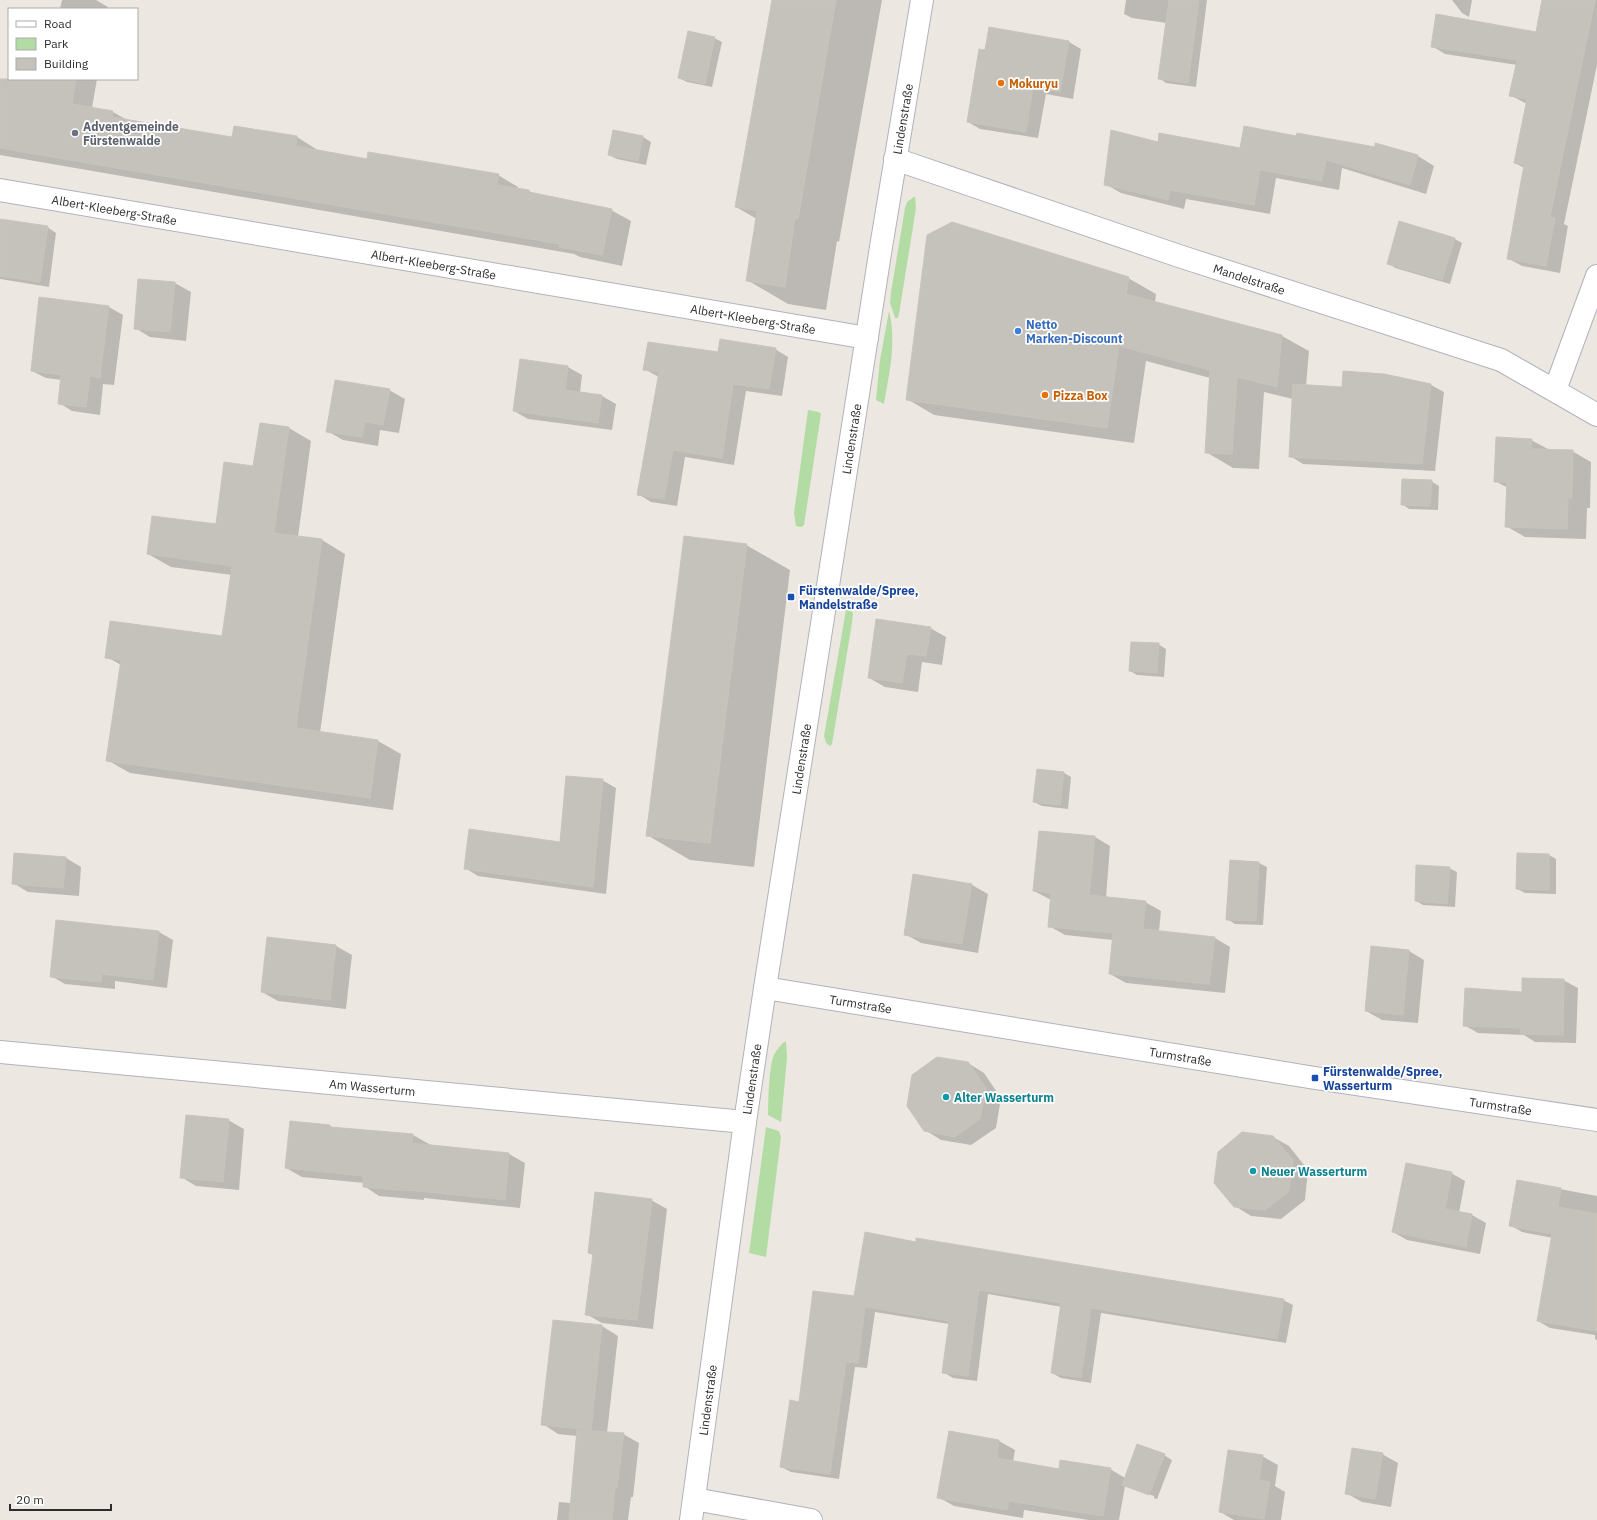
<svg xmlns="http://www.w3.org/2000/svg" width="1597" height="1520" font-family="'IBM Plex Sans',sans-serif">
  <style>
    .green { fill: #b3dca5 }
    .shadow { fill: #0003 }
    .building { fill: #c5c2bc; stroke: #c8c4bb }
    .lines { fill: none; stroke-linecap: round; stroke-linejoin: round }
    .minor-casing { stroke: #b1b2bb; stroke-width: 24 }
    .tertiary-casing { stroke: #b1b2bb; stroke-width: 24 }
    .minor { stroke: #fff; stroke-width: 22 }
    .tertiary { stroke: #fff; stroke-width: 22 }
    .food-dot { fill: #e8710a; stroke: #fff; stroke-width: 1.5 }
    .worship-dot { fill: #6b7280; stroke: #fff; stroke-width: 1.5 }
    .shop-dot { fill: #3f7fe0; stroke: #fff; stroke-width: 1.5 }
    .transit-dot { fill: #1a4fb4; stroke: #fff; stroke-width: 1.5 }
    .culture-dot { fill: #0f9aa8; stroke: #fff; stroke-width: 1.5 }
    .labels { text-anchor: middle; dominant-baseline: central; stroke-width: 3.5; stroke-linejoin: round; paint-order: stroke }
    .food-label { font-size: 12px; font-weight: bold; fill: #c56008; stroke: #fff; text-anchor: start }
    .street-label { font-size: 12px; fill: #2d2d2d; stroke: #fff }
    .worship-label { font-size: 12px; font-weight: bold; fill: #5b616d; stroke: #fff; text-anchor: start }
    .shop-label { font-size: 12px; font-weight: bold; fill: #366cbe; stroke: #fff; text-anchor: start }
    .transit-label { font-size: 12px; font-weight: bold; fill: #164399; stroke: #fff; text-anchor: start }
    .culture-label { font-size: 12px; font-weight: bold; fill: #0d838f; stroke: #fff; text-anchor: start }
  </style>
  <rect width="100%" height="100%" fill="#ece8e1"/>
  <g class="green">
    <path d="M 915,196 L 916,208 L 899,314 L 898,318 L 895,318 L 890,303 L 891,292 L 905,208 L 907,202 Z"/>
    <path d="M 889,311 C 897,342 889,374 884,404 L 876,400 L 880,360 Z"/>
    <path d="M 808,410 L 819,412 L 821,414 L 804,525 L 801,527 L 796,526 L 794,513 Z"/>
    <path d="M 846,610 L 850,610 L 853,613 L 852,623 L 832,744 L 830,746 L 826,743 L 824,736 Z"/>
    <path d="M 786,1041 L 787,1058 L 781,1122 L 768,1115 C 768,1102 769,1065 774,1055 C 777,1049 781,1044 786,1041 Z"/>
    <path d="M 766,1127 L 779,1131 L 781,1137 L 766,1257 L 749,1253 Z"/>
  </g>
  <g class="shadow">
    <path d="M 62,0 L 96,0 L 108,7 L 107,9 L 60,9 Z"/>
    <path d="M 773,0 L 882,0 L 839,242 L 837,241 L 826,310 L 788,304 L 747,280 L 757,219 L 736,207 Z"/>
    <path d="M 1126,0 L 1207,0 L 1196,87 L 1166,83 L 1159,78 L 1167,23 L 1132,18 L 1124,14 Z"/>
    <path d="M 1452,0 L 1472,0 L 1469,17 L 1462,13 Z"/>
    <path d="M 1543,0 L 1597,0 L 1597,65 L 1564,224 L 1568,226 L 1560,273 L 1522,266 L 1509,259 L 1524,168 L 1515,163 L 1527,104 L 1510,95 L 1517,65 L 1445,54 L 1432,46 L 1537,33 Z"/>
    <path d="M 714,38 L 722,42 L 712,87 L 687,82 L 679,78 Z"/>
    <path d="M 1069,42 L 1081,49 L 1073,99 L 1046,94 L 1038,138 L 980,129 L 968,122 L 986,51 Z"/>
    <path d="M 49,79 L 97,79 L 92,108 L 113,112 L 129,121 L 233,139 L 297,137 L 316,149 L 316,151 L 368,161 L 498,175 L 518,187 L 517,189 L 529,191 L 536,195 L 611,210 L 631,221 L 622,266 L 580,257 L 574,254 L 0,155 L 0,93 Z"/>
    <path d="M 614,131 L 643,137 L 651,142 L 646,165 L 617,159 L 609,155 Z"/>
    <path d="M 1297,137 L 1418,156 L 1434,166 L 1426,194 L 1342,168 L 1339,190 L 1276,178 L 1270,214 L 1186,199 L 1184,209 L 1121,193 L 1105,184 L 1159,143 L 1240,149 Z"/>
    <path d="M 0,221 L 47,227 L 56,233 L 49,287 L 0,279 Z"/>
    <path d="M 1455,239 L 1462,243 L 1450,284 L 1395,268 L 1388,263 Z"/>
    <path d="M 1128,278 L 1156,294 L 1155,302 L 1282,336 L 1309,351 L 1306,386 L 1343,388 L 1431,385 L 1444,392 L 1435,471 L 1303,464 L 1290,456 L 1293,399 L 1264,392 L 1259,469 L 1233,468 L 1206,452 L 1210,378 L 1146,361 L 1134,443 L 934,415 L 907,399 Z"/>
    <path d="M 139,280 L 175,283 L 191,292 L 186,341 L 150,337 L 135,328 Z"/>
    <path d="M 40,298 L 109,307 L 123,315 L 114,385 L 103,384 L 100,415 L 72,411 L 59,403 L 62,380 L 46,378 L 32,371 Z"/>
    <path d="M 775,349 L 788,357 L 782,396 L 746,391 L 734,465 L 685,457 L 677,506 L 651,502 L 638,494 L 659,377 L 644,369 L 719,353 Z"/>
    <path d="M 520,360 L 568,367 L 582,375 L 580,393 L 602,396 L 616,404 L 612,430 L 528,419 L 514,411 Z"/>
    <path d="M 389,390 L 405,399 L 399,433 L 380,430 L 378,446 L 343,440 L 327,431 Z"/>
    <path d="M 289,428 L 311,441 L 298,537 L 322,540 L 345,554 L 320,733 L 378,741 L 401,754 L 393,810 L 130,773 L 107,760 L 121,665 L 107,657 L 223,637 L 232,575 L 171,567 L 148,554 L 216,526 Z"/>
    <path d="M 1531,440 L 1550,450 L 1572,451 L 1591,462 L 1590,508 L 1587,508 L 1586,539 L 1525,537 L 1506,526 L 1508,488 L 1495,481 Z"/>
    <path d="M 1431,481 L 1439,486 L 1438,510 L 1409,509 L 1402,504 Z"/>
    <path d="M 746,545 L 790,570 L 754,867 L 690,860 L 647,835 Z"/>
    <path d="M 930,628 L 946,637 L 942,665 L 922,662 L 918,692 L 885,687 L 869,678 Z"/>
    <path d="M 1158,644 L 1166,649 L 1164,677 L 1137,675 L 1130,671 Z"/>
    <path d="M 1064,773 L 1071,777 L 1068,809 L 1042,806 L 1034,802 Z"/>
    <path d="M 602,780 L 616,788 L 606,894 L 478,876 L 465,868 L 561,843 Z"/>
    <path d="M 1095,837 L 1110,846 L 1106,898 L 1145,902 L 1161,911 L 1159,931 L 1215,938 L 1230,947 L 1225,993 L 1126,983 L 1110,974 L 1113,940 L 1065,935 L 1049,926 L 1051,900 L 1034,891 Z"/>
    <path d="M 1549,855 L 1556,859 L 1556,894 L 1525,893 L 1517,889 Z"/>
    <path d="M 66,858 L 81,867 L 79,896 L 28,892 L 13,883 Z"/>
    <path d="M 1230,861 L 1259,863 L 1267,867 L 1263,925 L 1235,924 L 1227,919 Z"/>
    <path d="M 1449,868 L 1457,872 L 1455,907 L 1423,905 L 1416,901 Z"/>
    <path d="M 914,875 L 972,885 L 988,894 L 978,953 L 921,943 L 905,934 Z"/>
    <path d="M 57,921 L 159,932 L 173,940 L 167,988 L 115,981 L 115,989 L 65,984 L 51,976 Z"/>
    <path d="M 336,946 L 352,955 L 346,1009 L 278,1001 L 262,992 Z"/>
    <path d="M 1409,951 L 1424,960 L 1418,1023 L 1382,1020 L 1366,1011 Z"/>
    <path d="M 1563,980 L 1578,988 L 1576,1043 L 1535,1042 L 1524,1035 L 1478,1033 L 1464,1025 L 1523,993 Z"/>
    <path d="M 968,1063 L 984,1073 L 1001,1098 L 996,1128 L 971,1145 L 941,1140 L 925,1130 Z"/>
    <path d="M 228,1120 L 244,1129 L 239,1190 L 196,1186 L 181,1177 Z"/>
    <path d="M 330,1126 L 335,1129 L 413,1135 L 429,1144 L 428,1146 L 509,1154 L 525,1163 L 520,1208 L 424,1198 L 424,1200 L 379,1196 L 364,1186 L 364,1183 L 302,1177 L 286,1168 Z"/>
    <path d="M 1273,1137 L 1289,1146 L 1308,1170 L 1305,1200 L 1281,1219 L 1251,1216 L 1235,1206 Z"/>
    <path d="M 1451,1173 L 1465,1181 L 1459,1213 L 1472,1215 L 1486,1223 L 1480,1254 L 1407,1240 L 1393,1232 Z"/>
    <path d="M 1518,1181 L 1597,1196 L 1597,1340 L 1595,1339 L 1595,1335 L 1550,1328 L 1538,1321 L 1553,1238 L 1522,1232 L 1510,1225 Z"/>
    <path d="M 651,1200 L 667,1209 L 653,1329 L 602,1323 L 586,1314 L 594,1256 L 589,1253 Z"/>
    <path d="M 916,1243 L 1283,1300 L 1293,1305 L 1286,1343 L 1101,1313 L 1091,1383 L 1061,1378 L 1052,1373 L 1062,1307 L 988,1294 L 977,1381 L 953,1378 L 943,1372 L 949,1324 L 875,1312 L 867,1368 L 855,1367 L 839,1479 L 791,1472 L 781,1467 L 800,1403 L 854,1297 Z"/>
    <path d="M 554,1321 L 602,1326 L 618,1336 L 607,1433 L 623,1434 L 639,1443 L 633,1497 L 631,1497 L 628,1520 L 557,1520 L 559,1502 L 571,1503 L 577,1436 L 558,1434 L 543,1424 Z"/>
    <path d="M 950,1432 L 999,1441 L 1015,1450 L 1013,1462 L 1060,1470 L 1110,1469 L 1125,1478 L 1164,1455 L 1172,1460 L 1157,1499 L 1154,1498 L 1154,1496 L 1125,1486 L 1119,1520 L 1089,1520 L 1024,1510 L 1023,1518 L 954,1506 L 938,1497 Z"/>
    <path d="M 1382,1454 L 1398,1463 L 1391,1507 L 1362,1502 L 1346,1493 Z"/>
    <path d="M 1262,1456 L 1278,1465 L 1275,1486 L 1285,1492 L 1281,1520 L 1234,1520 L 1220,1512 Z"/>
  </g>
  <g class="building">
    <path d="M 772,0 L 836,0 L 798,219 L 795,218 L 785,287 L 746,281 L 757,211 L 735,207 Z"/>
    <path d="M 1169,0 L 1199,0 L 1188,83 L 1158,79 Z"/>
    <path d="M 1542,0 L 1595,0 L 1550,217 L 1555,218 L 1546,266 L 1507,259 L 1524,165 L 1514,163 L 1527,99 L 1509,96 L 1517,60 L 1431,47 L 1436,14 L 1536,32 Z"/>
    <path d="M 989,27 L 1069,41 L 1060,92 L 1033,87 L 1026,132 L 967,122 L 979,49 L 985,50 Z"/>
    <path d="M 688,31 L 715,37 L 705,84 L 678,78 Z"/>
    <path d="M 0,79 L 76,79 L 72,104 L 113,111 L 112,117 L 232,137 L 234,126 L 297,136 L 296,146 L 367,159 L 368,152 L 499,174 L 497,185 L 529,190 L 529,192 L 612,209 L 602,255 L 559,247 L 560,244 L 0,148 Z"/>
    <path d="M 1244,126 L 1296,136 L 1297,133 L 1375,147 L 1375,143 L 1418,155 L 1410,185 L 1326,160 L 1322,181 L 1260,170 L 1254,205 L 1170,190 L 1168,200 L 1104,185 L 1111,130 L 1158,142 L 1159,133 L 1240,148 Z"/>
    <path d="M 613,130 L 643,136 L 638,161 L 608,155 Z"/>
    <path d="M 0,219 L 48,226 L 40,282 L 0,276 Z"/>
    <path d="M 1399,221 L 1455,238 L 1442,280 L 1387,264 Z"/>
    <path d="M 952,222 L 1129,277 L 1126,294 L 1282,335 L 1277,387 L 1237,377 L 1232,454 L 1205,453 L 1210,370 L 1119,346 L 1107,428 L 906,400 L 927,235 Z"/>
    <path d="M 138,279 L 175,282 L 170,332 L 134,329 Z"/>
    <path d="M 39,297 L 109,306 L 100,378 L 90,376 L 86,407 L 58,404 L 61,375 L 31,371 Z"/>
    <path d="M 720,339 L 776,348 L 769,389 L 733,384 L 722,458 L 673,450 L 664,499 L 637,495 L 659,372 L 643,370 L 648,342 L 718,352 Z"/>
    <path d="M 520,359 L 568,366 L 565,390 L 602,395 L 598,423 L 513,411 Z"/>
    <path d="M 1343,371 L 1384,374 L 1431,384 L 1422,464 L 1289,457 L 1293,384 L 1342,387 Z"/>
    <path d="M 335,380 L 390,389 L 383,425 L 365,422 L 362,437 L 326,432 Z"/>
    <path d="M 260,423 L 289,427 L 274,533 L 322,539 L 296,728 L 378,740 L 370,798 L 106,761 L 121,660 L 105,658 L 110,621 L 222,636 L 232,566 L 147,554 L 152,516 L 216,524 L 224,462 L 253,466 Z"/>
    <path d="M 1496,437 L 1532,439 L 1531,449 L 1573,450 L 1572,498 L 1568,498 L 1567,529 L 1505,527 L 1507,482 L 1494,482 Z"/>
    <path d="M 1402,479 L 1432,480 L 1430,506 L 1401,505 Z"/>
    <path d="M 684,536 L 747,544 L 710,843 L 646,836 Z"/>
    <path d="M 876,619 L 931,627 L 926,656 L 907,654 L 902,683 L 868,678 Z"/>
    <path d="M 1131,642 L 1159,643 L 1157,673 L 1129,671 Z"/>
    <path d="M 1037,769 L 1064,772 L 1060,805 L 1033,802 Z"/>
    <path d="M 566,776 L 603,779 L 593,887 L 464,869 L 469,829 L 560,842 Z"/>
    <path d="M 1039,831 L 1095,836 L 1089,895 L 1146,901 L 1143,929 L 1215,937 L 1209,984 L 1109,974 L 1113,933 L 1048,927 L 1051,893 L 1033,891 Z"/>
    <path d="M 14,853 L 66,857 L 63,888 L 12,884 Z"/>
    <path d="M 1517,853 L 1549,854 L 1549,890 L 1516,889 Z"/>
    <path d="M 1230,860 L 1259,862 L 1256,921 L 1226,920 Z"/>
    <path d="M 1416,865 L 1450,867 L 1447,904 L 1415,901 Z"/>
    <path d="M 913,874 L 972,884 L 962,944 L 904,935 Z"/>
    <path d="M 56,920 L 159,931 L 153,980 L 102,974 L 101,982 L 50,977 Z"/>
    <path d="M 267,937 L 336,945 L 330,1000 L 261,992 Z"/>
    <path d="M 1371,946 L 1409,950 L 1403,1015 L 1365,1011 Z"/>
    <path d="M 1522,978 L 1564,979 L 1563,1035 L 1520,1034 L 1521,1028 L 1463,1026 L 1465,988 L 1522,992 Z"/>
    <path d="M 937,1057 L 968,1062 L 986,1088 L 980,1119 L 955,1137 L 924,1131 L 907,1106 L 912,1075 Z"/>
    <path d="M 186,1115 L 229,1119 L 223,1182 L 180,1178 Z"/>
    <path d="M 290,1121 L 330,1125 L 330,1127 L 413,1134 L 412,1143 L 509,1153 L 505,1200 L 408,1190 L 408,1191 L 363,1187 L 363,1176 L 285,1168 Z"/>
    <path d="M 1242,1132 L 1273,1136 L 1293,1160 L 1289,1191 L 1265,1210 L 1234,1207 L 1214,1183 L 1218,1152 Z"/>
    <path d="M 1406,1163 L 1452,1172 L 1445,1209 L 1472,1214 L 1466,1247 L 1392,1232 Z"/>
    <path d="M 1517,1180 L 1561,1188 L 1558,1207 L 1597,1214 L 1597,1331 L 1537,1321 L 1552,1234 L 1509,1226 Z"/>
    <path d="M 595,1192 L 652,1199 L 637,1320 L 585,1315 L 593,1254 L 588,1253 Z"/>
    <path d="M 865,1232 L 916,1242 L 916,1238 L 1284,1299 L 1277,1339 L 1091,1308 L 1081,1378 L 1051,1373 L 1061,1303 L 979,1290 L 968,1376 L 942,1373 L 949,1321 L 865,1307 L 858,1363 L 846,1362 L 830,1474 L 780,1467 L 790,1400 L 799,1402 L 813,1291 L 854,1296 Z"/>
    <path d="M 553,1320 L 602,1325 L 591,1430 L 541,1425 Z"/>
    <path d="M 577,1430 L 624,1433 L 617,1488 L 615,1488 L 612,1520 L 569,1520 Z"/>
    <path d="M 949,1431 L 999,1440 L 997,1458 L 1059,1469 L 1060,1460 L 1111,1468 L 1103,1516 L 1009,1501 L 1007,1510 L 937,1498 Z"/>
    <path d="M 1137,1444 L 1165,1454 L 1149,1495 L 1122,1485 Z"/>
    <path d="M 1352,1448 L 1383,1453 L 1375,1499 L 1345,1494 Z"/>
    <path d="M 1228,1450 L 1263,1455 L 1259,1480 L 1270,1482 L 1264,1519 L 1219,1512 Z"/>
  </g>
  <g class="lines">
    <defs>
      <g id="minor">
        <path id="s1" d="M 895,159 L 1179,256 L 1501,360 L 1597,415"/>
        <path id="s2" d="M 0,190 L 867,338"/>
        <path d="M 1555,390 L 1597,276"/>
        <path id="s3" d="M 765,988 L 1315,1078 L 1597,1120"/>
        <path id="s4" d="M 0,1052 L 745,1122"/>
        <path d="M 694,1499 L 811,1520"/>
      </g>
      <g id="tertiary">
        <path id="s5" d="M 691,1520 L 745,1122 L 765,988 L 881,247 L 922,0"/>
      </g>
    </defs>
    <use href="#minor" class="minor-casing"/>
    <use href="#tertiary" class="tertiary-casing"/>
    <use href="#minor" class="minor"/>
    <use href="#tertiary" class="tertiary"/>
  </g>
  <g class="food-dot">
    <circle cx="1001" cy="83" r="4"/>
    <circle cx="1045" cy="395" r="4"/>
  </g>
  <circle class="worship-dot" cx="75" cy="133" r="4"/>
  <circle class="shop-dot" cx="1018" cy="331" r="4"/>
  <g class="transit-dot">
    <rect x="787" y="593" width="8" height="8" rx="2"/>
    <rect x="1311" y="1074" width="8" height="8" rx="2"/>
  </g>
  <g class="culture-dot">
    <circle cx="946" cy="1097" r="4"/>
    <circle cx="1253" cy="1171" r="4"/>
  </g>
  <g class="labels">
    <g class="food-label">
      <text x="1009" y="83">Mokuryu</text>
      <text x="1053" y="395">Pizza Box</text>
    </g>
    <g class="street-label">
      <text stroke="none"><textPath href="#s5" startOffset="1417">Lindenstraße</textPath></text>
      <text stroke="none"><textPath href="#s2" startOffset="116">Albert-Kleeberg-Straße</textPath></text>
      <text stroke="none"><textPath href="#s2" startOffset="440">Albert-Kleeberg-Straße</textPath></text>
      <text stroke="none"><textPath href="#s1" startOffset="374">Mandelstraße</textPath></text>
      <text stroke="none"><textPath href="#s2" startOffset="764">Albert-Kleeberg-Straße</textPath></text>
      <text stroke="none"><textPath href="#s5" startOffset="1093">Lindenstraße</textPath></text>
      <text stroke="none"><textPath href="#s5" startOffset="769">Lindenstraße</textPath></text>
      <text stroke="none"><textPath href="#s3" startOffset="97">Turmstraße</textPath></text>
      <text stroke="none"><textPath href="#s3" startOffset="421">Turmstraße</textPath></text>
      <text stroke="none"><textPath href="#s5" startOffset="445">Lindenstraße</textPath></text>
      <text stroke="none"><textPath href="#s4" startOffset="374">Am Wasserturm</textPath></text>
      <text stroke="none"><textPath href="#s3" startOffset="745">Turmstraße</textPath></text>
      <text stroke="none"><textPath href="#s5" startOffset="121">Lindenstraße</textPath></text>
    </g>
    <g class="worship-label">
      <text x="83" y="126">Adventgemeinde<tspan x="83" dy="14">Fürstenwalde</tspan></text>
    </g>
    <g class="shop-label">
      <text x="1026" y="324">Netto<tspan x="1026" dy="14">Marken-Discount</tspan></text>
    </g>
    <g class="transit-label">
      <text x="799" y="590">Fürstenwalde/Spree,<tspan x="799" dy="14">Mandelstraße</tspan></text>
      <text x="1323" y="1071">Fürstenwalde/Spree,<tspan x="1323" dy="14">Wasserturm</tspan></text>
    </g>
    <g class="culture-label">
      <text x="954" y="1097">Alter Wasserturm</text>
      <text x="1261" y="1171">Neuer Wasserturm</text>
    </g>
  </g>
  <rect x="8" y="8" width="130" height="72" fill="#ffffff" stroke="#ababab"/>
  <rect x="16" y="21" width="20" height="6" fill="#ffffff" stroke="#ababab"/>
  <text x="44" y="28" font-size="12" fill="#2d2d2d">Road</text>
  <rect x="16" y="38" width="20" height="12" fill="#b3dca5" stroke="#ababab"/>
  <text x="44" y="48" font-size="12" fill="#2d2d2d">Park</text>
  <rect x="16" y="58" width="20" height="12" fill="#c5c2bc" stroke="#ababab"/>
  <text x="44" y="68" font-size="12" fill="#2d2d2d">Building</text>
  <path d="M10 1504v6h101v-6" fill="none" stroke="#2d2d2d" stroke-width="2"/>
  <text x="16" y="1504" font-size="12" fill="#2d2d2d" stroke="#ffffff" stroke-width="3" paint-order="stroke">20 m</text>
</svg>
